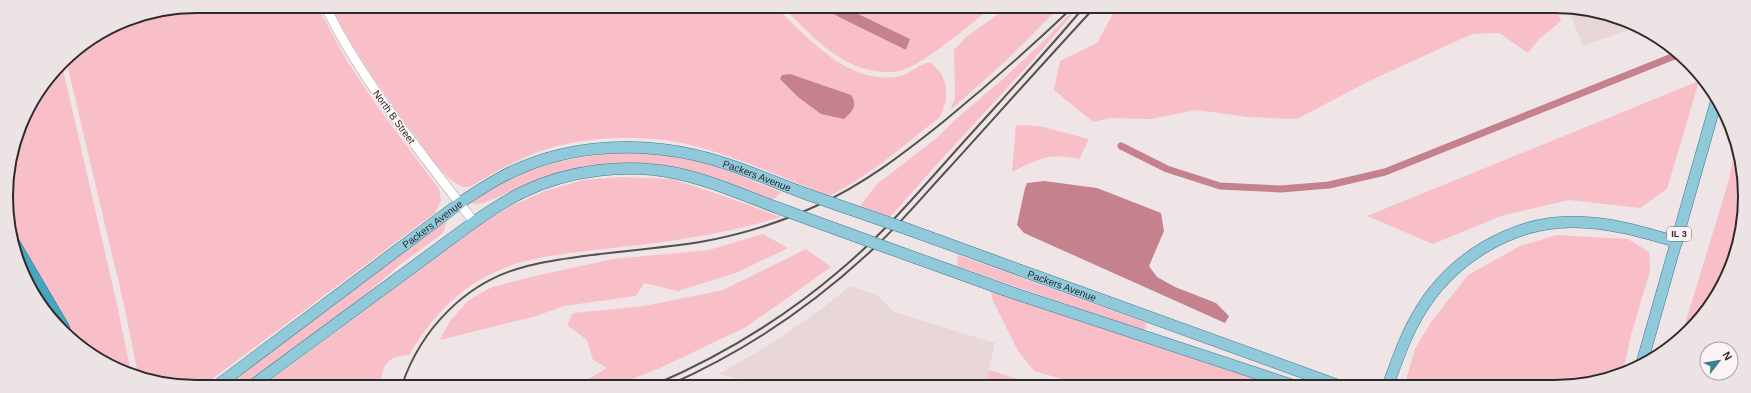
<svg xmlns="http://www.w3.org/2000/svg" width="1751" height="393" font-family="Helvetica,sans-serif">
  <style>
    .built { fill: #e8d6d9 }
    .green { fill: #f8bfc8 }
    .water { fill: #c5818d }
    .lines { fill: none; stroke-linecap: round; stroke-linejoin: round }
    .canal { stroke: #c5818d; stroke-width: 7 }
    .minor-casing { stroke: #a89fa0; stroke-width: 10 }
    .major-casing { stroke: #3e7a8b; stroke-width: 12 }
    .highway-casing { stroke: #3e7a8b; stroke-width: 14 }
    .minor { stroke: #fff; stroke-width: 9 }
    .major { stroke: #90c9d9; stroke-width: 11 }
    .highway { stroke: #46a5bf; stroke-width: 13 }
    .rail { stroke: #555151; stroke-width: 2 }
    .major-bridge-casing { stroke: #3e7a8b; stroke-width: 12; stroke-linecap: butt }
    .major-bridge { stroke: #90c9d9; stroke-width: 11 }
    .labels { text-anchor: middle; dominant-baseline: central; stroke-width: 3; stroke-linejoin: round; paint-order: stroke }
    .shield { fill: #fcf3f4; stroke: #6c6767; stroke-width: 1 }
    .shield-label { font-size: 9px; font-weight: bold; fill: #2e2b2b }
    .street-label { font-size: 10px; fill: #2e2b2b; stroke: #fcf3f4 }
    .rim { fill: none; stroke: #2e2b2b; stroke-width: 2 }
  </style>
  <rect width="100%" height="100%" fill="#efe5e7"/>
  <g class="built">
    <path d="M 1568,8 L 1580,8 L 1636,27 L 1583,46 Z"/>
    <path d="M 850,286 L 877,295 L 894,312 L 995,343 L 985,385 L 765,385 L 719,374 L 772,343 L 824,307 Z"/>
  </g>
  <g class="green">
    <path d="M 197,6 L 317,6 L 347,61 L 377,106 L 439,189 L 441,200 L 435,213 L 204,385 L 171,385 L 138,374 L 124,305 L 66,60 L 71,53 L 124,20 Z"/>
    <path d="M 331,6 L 775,7 C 808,37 846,84 897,77 C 909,75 918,64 930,62 L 941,73 L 946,85 L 946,101 L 940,117 L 882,163 L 851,184 L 830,196 C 787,180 746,160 702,148 C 652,133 585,134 535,153 C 513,162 492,174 471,186 C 467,187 463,188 459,185 C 442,176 429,155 418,140 C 386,97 355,54 331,6 Z"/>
    <path d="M 782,7 L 821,7 L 841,18 L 906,50 L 910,39 L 844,7 L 992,7 C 972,23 923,65 900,71 C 880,75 855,68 839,57 C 817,44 801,23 782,7 Z"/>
    <path d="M 1008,7 L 1059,7 C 1025,44 989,77 950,110 L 955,98 L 954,50 L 965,38 Z"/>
    <path d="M 1123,7 L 1556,8 L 1561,21 L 1539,39 L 1528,53 L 1499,33 L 1472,34 L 1367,82 L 1297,119 L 1248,117 L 1197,110 L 1150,119 L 1109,118 L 1093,122 L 1054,90 L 1060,61 L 1097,43 L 1114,12 Z"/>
    <path d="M 1074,9 L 1075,11 L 1033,60 L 948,152 L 890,217 L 860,206 L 876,185 L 938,137 L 955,120 L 1003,79 L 1044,41 Z"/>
    <path d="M 62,65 L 118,309 L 131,372 L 101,362 L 75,339 L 11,227 L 6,184 L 26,112 Z"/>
    <path d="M 1699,81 L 1667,189 L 1640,208 L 1569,200 L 1501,216 L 1433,244 L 1367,216 Z"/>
    <path d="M 1016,125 L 1039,126 L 1089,139 L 1079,159 C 1049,152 1038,159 1012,172 Z"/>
    <path d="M 1736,143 L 1739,147 L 1743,222 L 1725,281 L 1689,331 L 1681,337 L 1729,180 Z"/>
    <path d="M 621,153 C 631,153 642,152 652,153 C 697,156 740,176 781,192 L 773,200 L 733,185 L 658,166 L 528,184 L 484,203 L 475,204 L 472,203 C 513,168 569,157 621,153 Z"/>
    <path d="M 621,177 L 672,179 L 718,194 L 781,217 C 729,233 675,241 621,247 C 577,253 529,254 489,275 C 454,292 428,323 409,355 C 385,357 384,364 380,385 L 264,385 L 481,224 L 511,206 L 545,191 L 583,180 Z"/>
    <path d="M 444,222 L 446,222 L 444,231 L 439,236 L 401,264 L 360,299 L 243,385 L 224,385 Z"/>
    <path d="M 763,234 L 788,248 L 736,273 L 678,291 L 644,283 L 636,296 L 564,306 L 536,316 L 440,340 L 450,321 L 469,300 L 492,287 L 535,276 L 613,259 L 709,250 Z"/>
    <path d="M 1557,235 L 1628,239 L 1649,252 L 1650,271 L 1631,335 L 1623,372 L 1579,385 L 1408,385 L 1406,380 L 1415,349 L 1431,322 L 1468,275 L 1520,246 Z"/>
    <path d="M 806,249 L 831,267 L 746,327 L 660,368 L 617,385 L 586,385 L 585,381 L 607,368 L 593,360 L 587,340 L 567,325 L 573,313 L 644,306 L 723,290 Z"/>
    <path d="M 958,255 L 1147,323 L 1144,331 L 957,266 Z"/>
    <path d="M 991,291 L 1282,385 L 1083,385 L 1034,371 L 1018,351 L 993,301 Z"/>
    <path d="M 989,370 L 1030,383 L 1046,385 L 985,385 Z"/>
  </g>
  <g class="water">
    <path d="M 821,7 L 844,7 L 910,39 L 906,50 L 841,18 Z"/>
    <path d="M 790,74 L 851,95 C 858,105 852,112 844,119 L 821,114 L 798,97 L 780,79 L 782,75 Z"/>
    <path d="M 1044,181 L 1097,188 L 1161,213 L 1164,231 L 1149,266 L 1157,277 L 1175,287 L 1216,303 L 1229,316 L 1225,323 L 1024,233 L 1017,225 L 1025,188 L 1027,183 Z"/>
  </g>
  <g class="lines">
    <path class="canal" d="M 1121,146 L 1167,169 L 1220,186 L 1281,189 L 1329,185 L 1385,172 L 1677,55"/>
    <defs>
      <path id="minor" d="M 325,6 C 364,85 421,152 474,222"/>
      <g id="major">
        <path id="s1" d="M 907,229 L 1337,385"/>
        <path d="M 888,248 L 1016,294 L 1292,385"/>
        <path d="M 1641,366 L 1716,102"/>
        <path id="s2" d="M 218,385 L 460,203 C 472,195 485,186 498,179 C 557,146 630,140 695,155 C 734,164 771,181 809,195"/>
        <path d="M 253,385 L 474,222 C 490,211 506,200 523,192 C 568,170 626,163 675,173 C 710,180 745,196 778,208"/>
        <path d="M 1388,385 C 1397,361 1405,336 1419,313 C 1450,260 1511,221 1574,222 C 1609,222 1643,232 1677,242"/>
      </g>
      <path id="highway" d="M 12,241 L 63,328"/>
    </defs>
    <use href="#minor" class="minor-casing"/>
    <use href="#major" class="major-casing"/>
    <use href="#highway" class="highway-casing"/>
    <use href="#minor" class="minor"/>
    <use href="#major" class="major"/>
    <use href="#highway" class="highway"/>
    <g class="rail">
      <path d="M 402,385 C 421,329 466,282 524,267 C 544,261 564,259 584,256 C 623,251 662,248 700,242 C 740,235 779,223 816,206 C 863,185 903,154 943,122 C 988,85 1031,47 1073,7"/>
      <path d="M 654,385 C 721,356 783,319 839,271 C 887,231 927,182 969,136 C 1008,93 1047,51 1084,7"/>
      <path d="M 669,385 C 744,352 812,306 872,250 C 899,225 923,196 949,168 C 997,115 1046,60 1095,7"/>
    </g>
    <defs>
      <g id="major-bridge">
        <path d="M 809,195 L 907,229"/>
        <path d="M 778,208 L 888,248"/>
      </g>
    </defs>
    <use href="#major-bridge" class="major-bridge-casing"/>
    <use href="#major-bridge" class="major-bridge"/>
  </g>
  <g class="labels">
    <rect class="shield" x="1667" y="227" width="24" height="14" rx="3"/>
    <g class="shield-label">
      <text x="1679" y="234">IL 3</text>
    </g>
    <g class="street-label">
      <text transform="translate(394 117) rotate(54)">North B Street</text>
      <text stroke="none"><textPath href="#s2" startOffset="616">Packers Avenue</textPath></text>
      <text stroke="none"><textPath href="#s2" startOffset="268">Packers Avenue</textPath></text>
      <text stroke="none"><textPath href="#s1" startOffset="165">Packers Avenue</textPath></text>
    </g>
  </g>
  <path d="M0 0H1751V393H0ZM196 13H1555A183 183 0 0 1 1738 196V197A183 183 0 0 1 1555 380H196A183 183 0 0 1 13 197V196A183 183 0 0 1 196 13Z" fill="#ece3e4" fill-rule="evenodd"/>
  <path class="rim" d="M196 13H1555A183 183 0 0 1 1738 196V197A183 183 0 0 1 1555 380H196A183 183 0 0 1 13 197V196A183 183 0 0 1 196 13Z"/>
  <g transform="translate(1719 361) rotate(59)"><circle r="19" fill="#fcf3f4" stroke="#aaa3a4"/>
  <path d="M0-3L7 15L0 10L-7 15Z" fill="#3f8093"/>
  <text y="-6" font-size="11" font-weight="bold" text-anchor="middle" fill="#2e2b2b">N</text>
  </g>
</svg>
